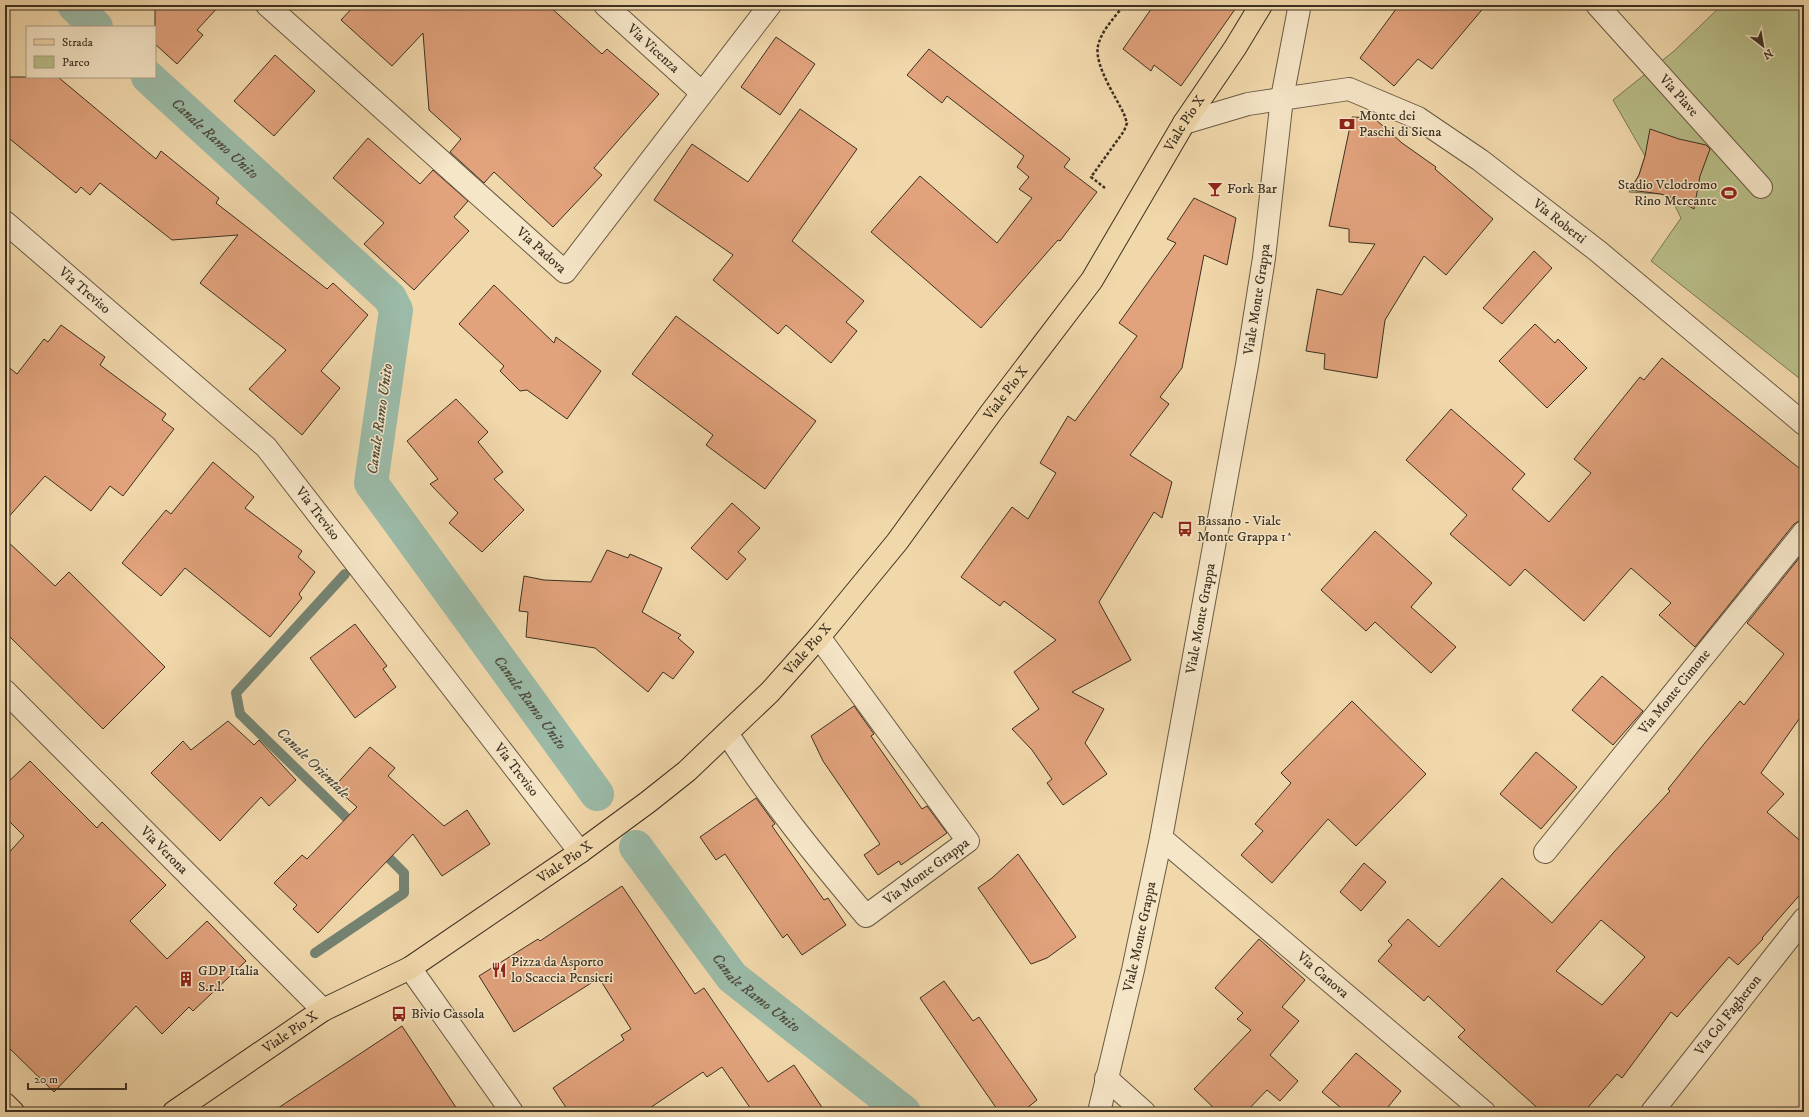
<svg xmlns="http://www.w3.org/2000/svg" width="1809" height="1117" font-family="'IM FELL DW Pica',serif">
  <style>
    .green { fill: #b9bf89; stroke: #7a7856 }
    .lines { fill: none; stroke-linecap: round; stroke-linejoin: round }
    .stream { stroke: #758372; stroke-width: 10 }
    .canal { stroke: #9bbaa7; stroke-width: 34 }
    .building { fill: #e1a27c; stroke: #3c3122; fill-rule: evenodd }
    .minor-casing { stroke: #695b44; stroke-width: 24 }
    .major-casing { stroke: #3c3122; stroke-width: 24 }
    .path { stroke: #3c3122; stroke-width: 2.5; stroke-dasharray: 3 2; stroke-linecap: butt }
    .minor { stroke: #f6e6c8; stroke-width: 22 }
    .major { stroke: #f1d8ab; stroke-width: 22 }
    .labels { text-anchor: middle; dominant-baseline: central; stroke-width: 3; stroke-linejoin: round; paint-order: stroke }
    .street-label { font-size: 14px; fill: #3c3122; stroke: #f6e6c8 }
    .poi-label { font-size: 14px; fill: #3c3122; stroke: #f6e6c8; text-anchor: start }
    .water-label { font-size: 15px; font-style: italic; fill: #4f4c3d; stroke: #f6e6c8 }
  </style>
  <rect width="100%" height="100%" fill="#f1d8ab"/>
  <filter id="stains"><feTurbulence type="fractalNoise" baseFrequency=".005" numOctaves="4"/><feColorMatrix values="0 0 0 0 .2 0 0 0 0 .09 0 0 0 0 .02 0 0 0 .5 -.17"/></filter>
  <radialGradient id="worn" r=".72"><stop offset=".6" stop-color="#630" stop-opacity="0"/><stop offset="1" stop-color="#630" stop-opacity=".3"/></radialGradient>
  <path class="green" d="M 1722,5 L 1804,5 L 1804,382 L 1651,261 L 1681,218 L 1671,198 L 1661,194 L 1629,192 L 1639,175 L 1645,156 L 1613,100 L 1674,51 Z"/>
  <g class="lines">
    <g class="stream">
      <path d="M 345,574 L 236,693 L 240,714 L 356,827"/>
      <path d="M 315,953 L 404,893 L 404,873 L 381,850"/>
    </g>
    <g class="canal">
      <path d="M 74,5 L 96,27"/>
      <path id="s1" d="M 148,77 L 390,298 L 396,310 L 371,483 L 597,794"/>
      <path id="s2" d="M 636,847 L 732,977 L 904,1112"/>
    </g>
  </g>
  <g class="building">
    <path d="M 155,5 L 220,5 L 197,30 L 203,35 L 177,64 L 155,44 Z"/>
    <path d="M 355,5 L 548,5 L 602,54 L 607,49 L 659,94 L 594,168 L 602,175 L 553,227 L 494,172 L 484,183 L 450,152 L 461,139 L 429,110 L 423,33 L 392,66 L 341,20 Z"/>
    <path d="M 1154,5 L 1238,5 L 1181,86 L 1154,65 L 1151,71 L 1123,49 Z"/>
    <path d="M 1399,5 L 1486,5 L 1432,69 L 1418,59 L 1394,86 L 1360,58 Z"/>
    <path d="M 776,37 L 815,64 L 780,115 L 741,87 Z"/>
    <path d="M 929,49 L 1070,159 L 1064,167 L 1097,192 L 1060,241 L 1058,240 L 981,328 L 871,232 L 920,176 L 997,243 L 1032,198 L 1019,189 L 1029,177 L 1017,167 L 1024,156 L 947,96 L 942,103 L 907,75 Z"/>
    <path d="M 275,55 L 315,91 L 274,136 L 234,101 Z"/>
    <path d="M 5,77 L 58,77 L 156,159 L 161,151 L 219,198 L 216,203 L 327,289 L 333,283 L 368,315 L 321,371 L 340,388 L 302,435 L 249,389 L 286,350 L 200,283 L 238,235 L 172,240 L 100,183 L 90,195 L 81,187 L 76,193 L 5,135 Z"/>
    <path d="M 800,109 L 857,149 L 792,241 L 864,301 L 846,322 L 857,331 L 831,363 L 786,325 L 778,334 L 713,280 L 733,255 L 654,200 L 692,144 L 748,182 Z"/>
    <path d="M 1352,117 L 1374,118 L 1402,143 L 1436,167 L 1435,169 L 1493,219 L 1446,275 L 1424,256 L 1385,320 L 1377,378 L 1324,369 L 1325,354 L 1306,351 L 1317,289 L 1342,295 L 1375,244 L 1349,242 L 1349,229 L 1329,226 Z"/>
    <path d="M 1650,129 L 1679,139 L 1706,145 L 1710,149 L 1700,176 L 1694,209 L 1679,200 L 1661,194 L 1630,190 L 1639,175 L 1645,156 Z"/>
    <path d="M 368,138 L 420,184 L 433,170 L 468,201 L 454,217 L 469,231 L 414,290 L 364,244 L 384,223 L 333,178 Z"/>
    <path d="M 1194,198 L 1236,218 L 1227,265 L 1204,255 L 1182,368 L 1160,397 L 1169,404 L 1130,455 L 1172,482 L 1162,518 L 1154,512 L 1099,602 L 1131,660 L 1072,692 L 1104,709 L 1085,743 L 1107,774 L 1063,805 L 1047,783 L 1052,779 L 1032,750 L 1012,729 L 1039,709 L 1014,672 L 1056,640 L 1004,601 L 1000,606 L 961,577 L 1012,507 L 1028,519 L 1056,473 L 1040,463 L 1068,416 L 1075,421 L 1137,336 L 1119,323 L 1176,243 L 1167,239 Z"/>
    <path d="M 1534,251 L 1552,268 L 1502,324 L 1483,308 Z"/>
    <path d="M 494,285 L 554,343 L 556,337 L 601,371 L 567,419 L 527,390 L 520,391 L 500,371 L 504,366 L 459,324 Z"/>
    <path d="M 676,316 L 816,421 L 765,489 L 706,445 L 713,435 L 632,374 Z"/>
    <path d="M 1535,324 L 1555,343 L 1558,339 L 1587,368 L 1547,408 L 1499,361 Z"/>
    <path d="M 61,325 L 105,357 L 100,365 L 166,414 L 162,420 L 174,429 L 123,496 L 110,486 L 91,511 L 45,476 L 5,521 L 5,364 L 17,374 L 44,339 L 48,342 Z"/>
    <path d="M 1662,358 L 1804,472 L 1804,520 L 1799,521 L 1794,524 L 1695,647 L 1659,615 L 1671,603 L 1631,568 L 1584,621 L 1525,569 L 1510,586 L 1450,534 L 1467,515 L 1406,460 L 1451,409 L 1525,474 L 1512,489 L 1549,522 L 1591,473 L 1574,459 L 1640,377 L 1644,380 Z"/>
    <path d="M 456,399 L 488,432 L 478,442 L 503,472 L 494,479 L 524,510 L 482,552 L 449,523 L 458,513 L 430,484 L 438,479 L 407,441 Z"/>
    <path d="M 213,462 L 254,497 L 245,508 L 302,551 L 298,557 L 315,572 L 299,594 L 302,598 L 270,637 L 185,568 L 161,596 L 122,563 L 166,510 L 171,514 Z"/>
    <path d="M 732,503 L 760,528 L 738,552 L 746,559 L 727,580 L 691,548 Z"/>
    <path d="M 1375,531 L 1432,583 L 1411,607 L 1456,647 L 1431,673 L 1375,622 L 1366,631 L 1321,590 Z"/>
    <path d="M 5,539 L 55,586 L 69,572 L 165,667 L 103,729 L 5,632 Z"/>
    <path d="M 607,550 L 628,558 L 630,554 L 662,568 L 642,612 L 681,635 L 678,638 L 694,652 L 673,679 L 663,672 L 648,692 L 595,648 L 526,637 L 528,612 L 519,611 L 524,576 L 544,580 L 591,582 Z"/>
    <path d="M 1804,552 L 1804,712 L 1761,773 L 1784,794 L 1767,812 L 1804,844 L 1804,890 L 1762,938 L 1763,939 L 1738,965 L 1729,957 L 1677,1017 L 1671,1012 L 1622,1078 L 1617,1074 L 1584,1112 L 1542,1112 L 1458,1037 L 1465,1030 L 1428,996 L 1424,1001 L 1378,961 L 1392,945 L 1388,941 L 1408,919 L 1439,947 L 1502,878 L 1552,923 L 1614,852 L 1670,791 L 1668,789 L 1704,744 L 1740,701 L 1744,705 L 1784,654 L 1747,623 ZM 1601,920 L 1645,957 L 1602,1005 L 1556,971 Z"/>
    <path d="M 355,624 L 387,666 L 383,669 L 396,687 L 355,718 L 310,658 Z"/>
    <path d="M 1602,676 L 1643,711 L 1613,745 L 1572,710 Z"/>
    <path d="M 1352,701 L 1426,774 L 1356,846 L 1328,819 L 1272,883 L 1241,855 L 1263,831 L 1255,824 L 1291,783 L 1281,773 Z"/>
    <path d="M 854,706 L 874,734 L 871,736 L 922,809 L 927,806 L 947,833 L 901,865 L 899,861 L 878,875 L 864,855 L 880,844 L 823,761 L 811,736 Z"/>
    <path d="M 228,721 L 254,745 L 259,740 L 296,780 L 269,806 L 261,797 L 220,841 L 151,773 L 183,741 L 191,750 Z"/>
    <path d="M 370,747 L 395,768 L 388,776 L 444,826 L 467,810 L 490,844 L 442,876 L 413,834 L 318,933 L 293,909 L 297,905 L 274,883 L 302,855 L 307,859 L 357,807 L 334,787 Z"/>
    <path d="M 1536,752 L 1577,787 L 1541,829 L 1500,794 Z"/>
    <path d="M 30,761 L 97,828 L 102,822 L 166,885 L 130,921 L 167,959 L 207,921 L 246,961 L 193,1011 L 189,1007 L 162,1034 L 136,1006 L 54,1092 L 5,1044 L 5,857 L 24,836 L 5,817 L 5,785 Z"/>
    <path d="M 756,798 L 775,824 L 772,826 L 824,900 L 828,898 L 846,925 L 802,955 L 787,934 L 783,938 L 725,854 L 716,860 L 700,837 Z"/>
    <path d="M 1018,854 L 1076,937 L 1047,958 L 1031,964 L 978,888 L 992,878 Z"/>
    <path d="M 1364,863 L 1386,882 L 1361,911 L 1340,892 Z"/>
    <path d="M 622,886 L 695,994 L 704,988 L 768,1082 L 794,1065 L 825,1112 L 753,1112 L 722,1067 L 707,1077 L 703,1072 L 644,1112 L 569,1112 L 553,1088 L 624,1040 L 621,1035 L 631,1029 L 599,978 L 514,1032 L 479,976 L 538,939 L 540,941 Z"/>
    <path d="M 1259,939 L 1305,980 L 1282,1007 L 1299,1021 L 1270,1055 L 1298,1081 L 1280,1101 L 1267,1090 L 1246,1112 L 1218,1112 L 1194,1089 L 1251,1030 L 1237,1019 L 1243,1013 L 1215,988 Z"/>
    <path d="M 944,981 L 973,1021 L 979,1017 L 1037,1100 L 1022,1112 L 999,1112 L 920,998 Z"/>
    <path d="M 402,1026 L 459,1112 L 272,1112 Z"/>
    <path d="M 1356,1053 L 1401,1091 L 1384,1112 L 1346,1112 L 1322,1092 Z"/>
  </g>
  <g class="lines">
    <defs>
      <g id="minor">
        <path id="s3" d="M 267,5 L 565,272 L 770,5"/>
        <path id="s4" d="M 605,5 L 702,93"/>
        <path id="s5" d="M 1597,5 L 1761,187"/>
        <path id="s6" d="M 1184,123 L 1248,104 L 1349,89 L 1418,118 L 1480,160 L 1599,252 L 1804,424"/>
        <path id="s7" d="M 5,222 L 266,447 L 580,852"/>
        <path id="s8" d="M 5,691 L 323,1010"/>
        <path id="s9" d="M 727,733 C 768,798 817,858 866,916 L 968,841 L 819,637"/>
        <path id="s10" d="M 1161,838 L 1484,1112"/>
        <path id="s11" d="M 1545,852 L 1804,532"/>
        <path d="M 410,968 L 512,1112"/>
        <path d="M 1106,1078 L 1144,1112"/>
        <path id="s12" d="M 1099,1112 L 1133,970 L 1161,838 L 1247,365 L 1264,258 L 1282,98 L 1299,9 L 1298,5"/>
        <path id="s13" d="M 1652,1112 L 1804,919"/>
      </g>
      <g id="major">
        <path d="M 5,1104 L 13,1112"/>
        <path id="s14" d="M 174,1112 L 323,1010 L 410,968 L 580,852 L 648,802 L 687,771 L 770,692 L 819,637 L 897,542 L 990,414 L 1092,280 L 1184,123 L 1235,48 L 1261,5"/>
      </g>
    </defs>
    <use href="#minor" class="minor-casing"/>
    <use href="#major" class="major-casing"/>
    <path class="path" d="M 1105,188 L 1091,177 L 1124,131 L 1127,123 L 1124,114 C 1116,97 1094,65 1098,46 C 1101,31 1115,17 1124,5"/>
    <use href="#minor" class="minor"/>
    <use href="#major" class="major"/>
  </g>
  <defs>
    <symbol id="bank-bare" viewBox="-9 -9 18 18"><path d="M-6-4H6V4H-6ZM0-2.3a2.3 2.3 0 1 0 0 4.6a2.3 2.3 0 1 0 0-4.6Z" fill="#8f2418" stroke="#f6e6c8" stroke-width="2.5" paint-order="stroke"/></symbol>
    <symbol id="bar-bare" viewBox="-9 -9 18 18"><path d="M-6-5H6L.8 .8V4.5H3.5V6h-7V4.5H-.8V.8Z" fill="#8f2418" stroke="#f6e6c8" stroke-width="2.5" paint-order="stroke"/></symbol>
    <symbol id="stadium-bare" viewBox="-9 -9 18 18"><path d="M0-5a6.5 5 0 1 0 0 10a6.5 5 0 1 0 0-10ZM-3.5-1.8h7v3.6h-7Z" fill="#8f2418" stroke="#f6e6c8" stroke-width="2.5" paint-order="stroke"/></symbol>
    <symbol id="bus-bare" viewBox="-9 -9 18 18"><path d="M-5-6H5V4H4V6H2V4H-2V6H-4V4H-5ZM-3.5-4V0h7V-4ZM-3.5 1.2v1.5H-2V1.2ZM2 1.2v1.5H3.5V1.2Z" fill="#8f2418" stroke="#f6e6c8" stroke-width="2.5" paint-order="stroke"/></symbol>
    <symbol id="restaurant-bare" viewBox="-9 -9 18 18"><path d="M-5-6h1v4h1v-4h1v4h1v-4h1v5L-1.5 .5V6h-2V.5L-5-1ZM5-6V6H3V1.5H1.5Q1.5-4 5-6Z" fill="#8f2418" stroke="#f6e6c8" stroke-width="2.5" paint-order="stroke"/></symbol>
    <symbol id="building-bare" viewBox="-9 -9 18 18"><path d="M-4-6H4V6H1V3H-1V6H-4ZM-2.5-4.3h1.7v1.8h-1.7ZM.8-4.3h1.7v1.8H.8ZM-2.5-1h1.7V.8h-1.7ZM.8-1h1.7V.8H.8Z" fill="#8f2418" stroke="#f6e6c8" stroke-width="2.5" paint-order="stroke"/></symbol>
  </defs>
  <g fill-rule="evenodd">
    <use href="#bank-bare" x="1336" y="113" width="22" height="22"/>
    <use href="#bar-bare" x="1204" y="178" width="22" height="22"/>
    <use href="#stadium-bare" x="1718" y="182" width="22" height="22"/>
    <use href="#bus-bare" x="1174" y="518" width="22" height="22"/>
    <use href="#restaurant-bare" x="488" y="959" width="22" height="22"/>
    <use href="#building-bare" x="175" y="968" width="22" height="22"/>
    <use href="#bus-bare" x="388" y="1003" width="22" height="22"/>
  </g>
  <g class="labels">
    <g class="street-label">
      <text stroke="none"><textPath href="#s4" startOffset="65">Via Vicenza</textPath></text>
      <text stroke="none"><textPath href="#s5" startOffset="122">Via Piave</textPath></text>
      <text stroke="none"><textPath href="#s14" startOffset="1437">Viale Pio X</textPath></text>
      <text stroke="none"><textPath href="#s6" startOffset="419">Via Roberti</textPath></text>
      <text stroke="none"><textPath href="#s3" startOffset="368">Via Padova</textPath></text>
      <text stroke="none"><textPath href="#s7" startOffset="105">Via Treviso</textPath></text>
      <text stroke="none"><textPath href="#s12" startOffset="828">Viale Monte Grappa</textPath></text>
      <text stroke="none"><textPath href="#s14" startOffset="1113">Viale Pio X</textPath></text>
      <text stroke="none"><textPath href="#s7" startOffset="429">Via Treviso</textPath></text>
      <text stroke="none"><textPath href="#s12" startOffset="504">Viale Monte Grappa</textPath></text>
      <text stroke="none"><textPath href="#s14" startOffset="789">Viale Pio X</textPath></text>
      <text stroke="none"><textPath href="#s11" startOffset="206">Via Monte Cimone</textPath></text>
      <text stroke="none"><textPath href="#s7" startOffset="753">Via Treviso</textPath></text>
      <text stroke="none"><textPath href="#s8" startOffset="225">Via Verona</textPath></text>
      <text stroke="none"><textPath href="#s14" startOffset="465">Viale Pio X</textPath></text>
      <text stroke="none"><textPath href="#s9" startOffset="305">Via Monte Grappa</textPath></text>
      <text stroke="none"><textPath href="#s12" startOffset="180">Viale Monte Grappa</textPath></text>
      <text stroke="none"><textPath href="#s10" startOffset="212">Via Canova</textPath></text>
      <text stroke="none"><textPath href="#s13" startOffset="123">Via Col Fagheron</textPath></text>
      <text stroke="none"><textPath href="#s14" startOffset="141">Viale Pio X</textPath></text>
    </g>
    <g class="poi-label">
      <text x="1359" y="116">Monte dei<tspan x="1359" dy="16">Paschi di Siena</tspan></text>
      <text x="1717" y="185" text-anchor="end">Stadio Velodromo<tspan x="1717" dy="16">Rino Mercante</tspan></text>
      <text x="1227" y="189">Fork Bar</text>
      <text x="1197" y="521">Bassano - Viale<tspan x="1197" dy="16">Monte Grappa 1^</tspan></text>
      <text x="511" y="962">Pizza da Asporto<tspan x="511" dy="16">lo Scaccia Pensieri</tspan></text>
      <text x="198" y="971">GDP Italia<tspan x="198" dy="16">S.r.l.</tspan></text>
      <text x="411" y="1014">Bivio Cassola</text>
    </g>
    <g class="water-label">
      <text stroke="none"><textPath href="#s1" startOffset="91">Canale Ramo Unito</textPath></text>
      <text transform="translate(380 419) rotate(-82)">Canale Ramo Unito</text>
      <text stroke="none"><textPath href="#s1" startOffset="787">Canale Ramo Unito</textPath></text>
      <text transform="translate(313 763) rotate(44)">Canale Orientale</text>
      <text stroke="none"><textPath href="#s2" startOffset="190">Canale Ramo Unito</textPath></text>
    </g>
  </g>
  <rect width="1809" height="1117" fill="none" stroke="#f1d8ab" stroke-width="20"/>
  <rect x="6" y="6" width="1797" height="1105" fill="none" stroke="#3c3122" stroke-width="2"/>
  <rect x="10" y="10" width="1789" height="1097" fill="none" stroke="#3c3122"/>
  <rect x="26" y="26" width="130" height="52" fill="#f6e6c8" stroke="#ac9e86"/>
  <rect x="34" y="39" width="20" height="6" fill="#f1d8ab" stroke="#ac9e86"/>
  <text x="62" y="46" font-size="12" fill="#3c3122">Strada</text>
  <rect x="34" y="56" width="20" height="12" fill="#b9bf89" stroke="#ac9e86"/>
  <text x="62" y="66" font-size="12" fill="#3c3122">Parco</text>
  <g transform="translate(1763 46) rotate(149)" stroke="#f6e6c8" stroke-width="3" paint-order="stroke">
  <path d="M0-3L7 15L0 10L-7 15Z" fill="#3c3122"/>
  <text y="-6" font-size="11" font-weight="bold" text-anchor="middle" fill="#3c3122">N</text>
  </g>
  <path d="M28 1083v6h98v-6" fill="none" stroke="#3c3122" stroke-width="2"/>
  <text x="34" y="1083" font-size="12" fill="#3c3122" stroke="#f6e6c8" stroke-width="3" paint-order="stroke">20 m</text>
  <rect width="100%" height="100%" filter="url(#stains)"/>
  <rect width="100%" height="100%" fill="url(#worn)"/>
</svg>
